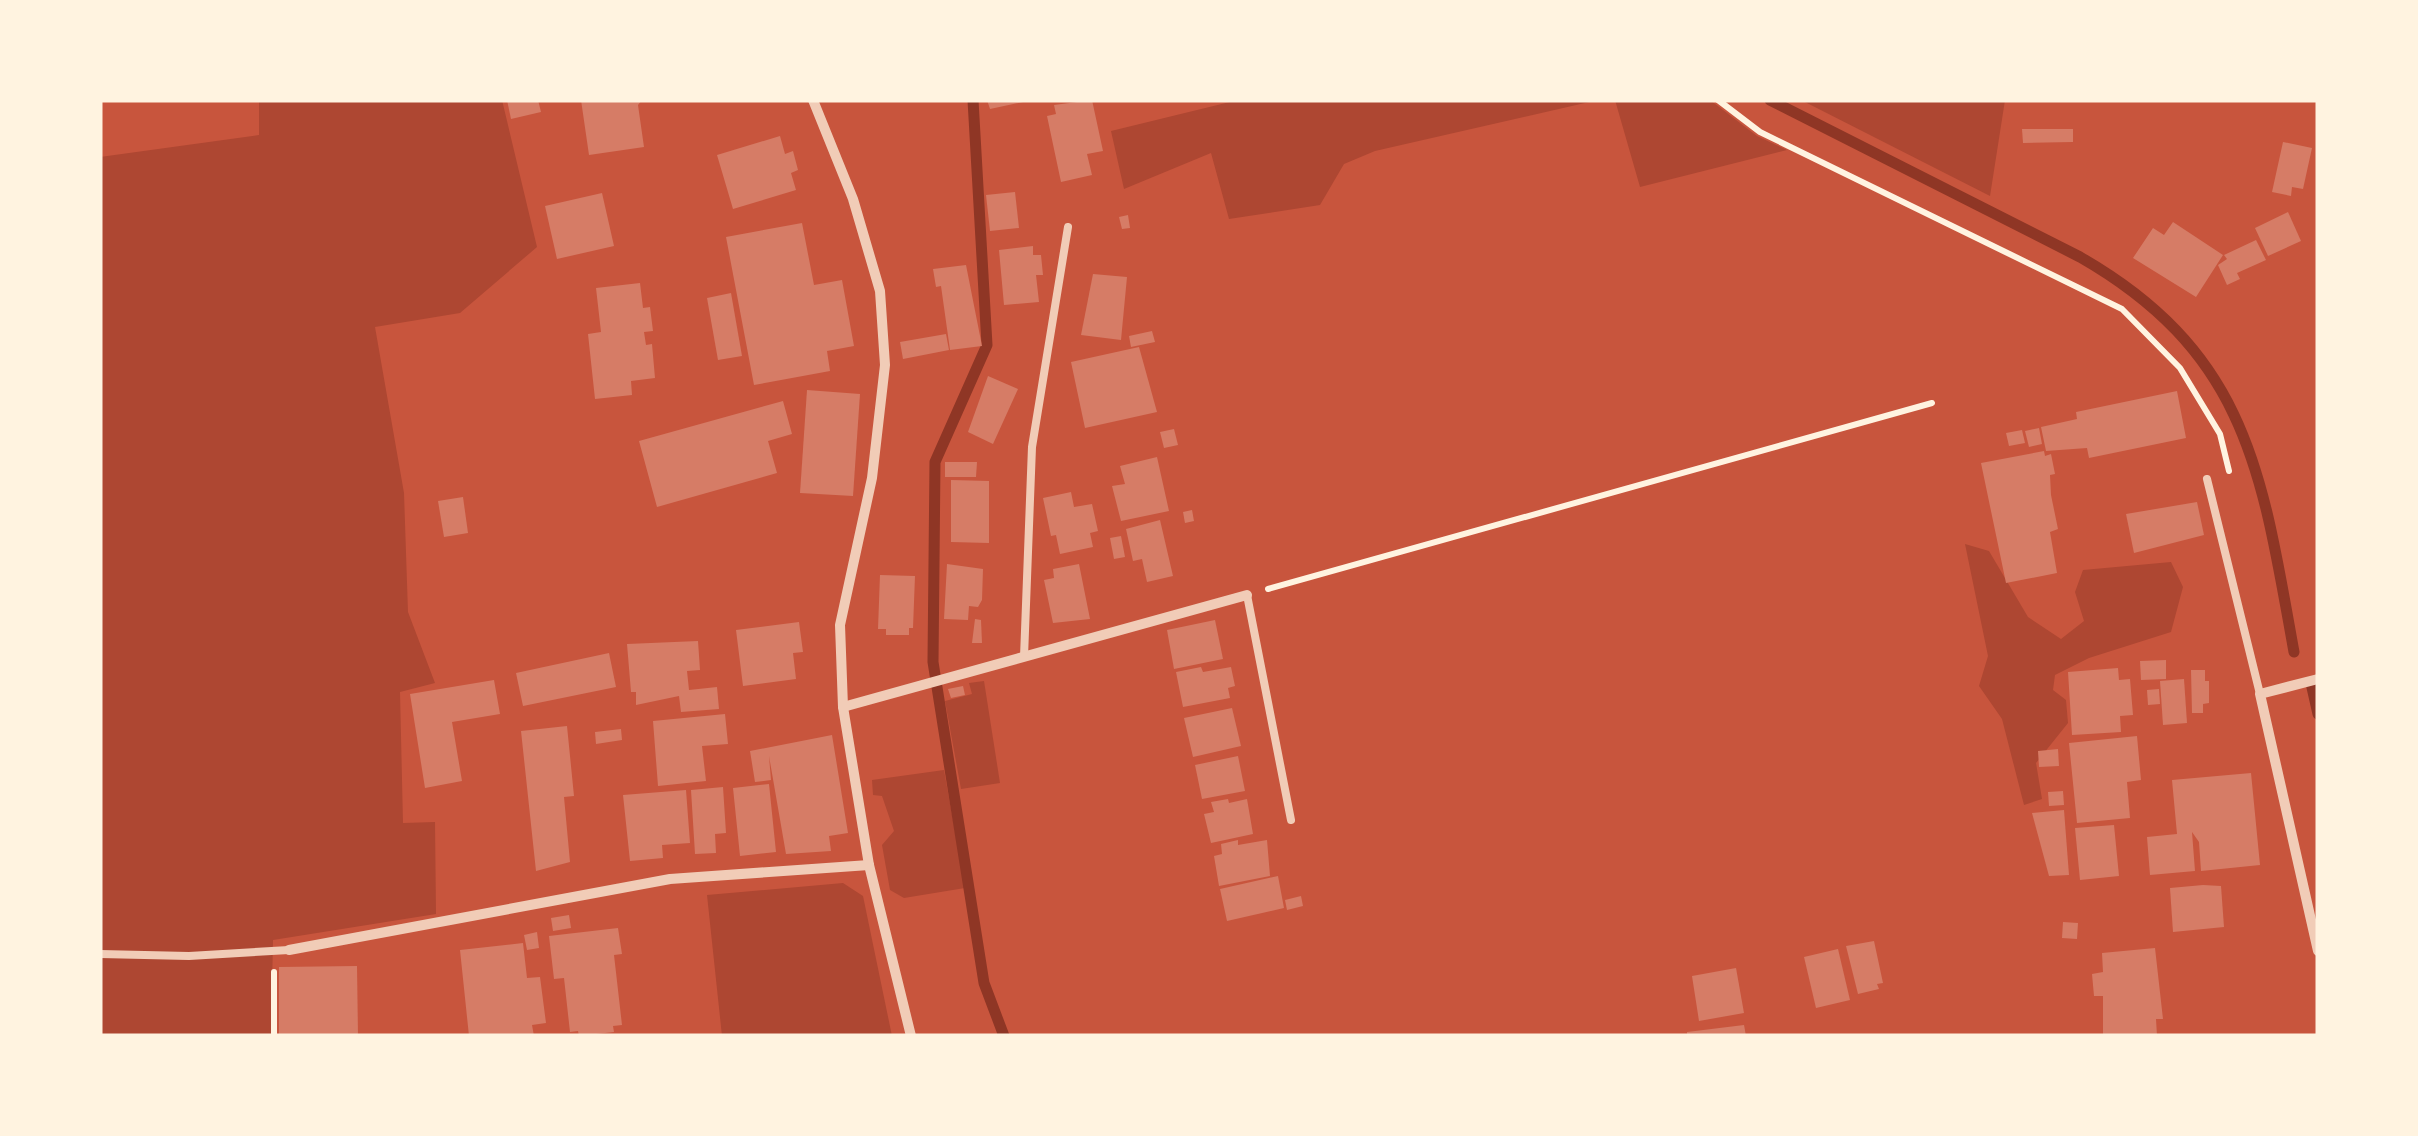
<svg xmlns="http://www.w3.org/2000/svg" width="2418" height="1136" font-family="Commissioner,sans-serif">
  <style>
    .green { fill: #ae4732 }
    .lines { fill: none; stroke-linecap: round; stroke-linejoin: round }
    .stream { stroke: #8f3625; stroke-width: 11 }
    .building { fill: #d67c66 }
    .path { stroke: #fff3e0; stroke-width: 6 }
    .service { stroke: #f1ccb7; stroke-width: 8 }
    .minor { stroke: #f1ccb7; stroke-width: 10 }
  </style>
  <rect width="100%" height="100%" fill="#c8553d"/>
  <g class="green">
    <path d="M 259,100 L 502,100 L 537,247 L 460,313 L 375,327 L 404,493 L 408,612 L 435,683 L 400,692 L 403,823 L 435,822 L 436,914 L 273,940 L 271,1036 L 100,1036 L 100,157 L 259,135 Z"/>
    <path d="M 1238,100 L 1598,100 L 1375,151 L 1344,164 L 1320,205 L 1229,219 L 1211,153 L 1124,189 L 1111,131 Z"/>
    <path d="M 1615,100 L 1710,100 L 1757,136 L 1787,150 L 1640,187 Z"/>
    <path d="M 1801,100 L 2005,100 L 1990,196 Z"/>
    <path d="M 1965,544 L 1989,551 L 2028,617 L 2061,639 L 2084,621 L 2075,592 L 2083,570 L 2171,562 L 2183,587 L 2171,632 L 2089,658 L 2055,675 L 2053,690 L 2066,700 L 2068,723 L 2036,763 L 2042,799 L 2024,805 L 2002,719 L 1979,686 L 1988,656 Z"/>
    <path d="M 984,681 L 1000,783 L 961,789 L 945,701 L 972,694 L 969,683 Z"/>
    <path d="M 944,770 L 965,888 L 904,898 L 890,890 L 882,845 L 894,831 L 882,796 L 873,795 L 872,780 Z"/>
    <path d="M 843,883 L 863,896 L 892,1036 L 722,1036 L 707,895 Z"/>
  </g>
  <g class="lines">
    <g class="stream">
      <path d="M 973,100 L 987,345 L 935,462 L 933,662 L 984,983 L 1004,1036"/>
      <path d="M 1770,100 L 2080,257 C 2249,354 2262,475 2294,652"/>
      <path d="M 2311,683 L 2318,714"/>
    </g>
  </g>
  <g class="building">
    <path d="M 507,100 L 538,100 L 541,112 L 511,119 Z"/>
    <path d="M 581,100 L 642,100 L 638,105 L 644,147 L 589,155 Z"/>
    <path d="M 987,100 L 1028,100 L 1028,101 L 990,109 Z"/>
    <path d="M 1092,100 L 1103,151 L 1087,154 L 1092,175 L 1061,182 L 1047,116 L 1056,114 L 1054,105 Z"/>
    <path d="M 2022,129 L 2073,129 L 2073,142 L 2023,143 Z"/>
    <path d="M 780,136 L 785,154 L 793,151 L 798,170 L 791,173 L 796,190 L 733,209 L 717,155 Z"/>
    <path d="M 2283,142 L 2312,148 L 2303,189 L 2292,187 L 2291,196 L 2272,192 Z"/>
    <path d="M 1015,192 L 1019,228 L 990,231 L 986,195 Z"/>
    <path d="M 602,193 L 614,246 L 557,259 L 545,206 Z"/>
    <path d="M 2288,212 L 2301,241 L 2268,256 L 2255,228 Z"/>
    <path d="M 1128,215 L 1130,228 L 1122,229 L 1119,217 Z"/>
    <path d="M 2173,222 L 2223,255 L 2196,297 L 2133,258 L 2153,228 L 2164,235 Z"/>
    <path d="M 802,223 L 814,285 L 842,280 L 854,346 L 827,351 L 830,371 L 754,385 L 726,237 Z"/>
    <path d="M 2256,240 L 2266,260 L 2237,273 L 2240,279 L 2227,285 L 2218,265 L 2227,259 L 2224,255 Z"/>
    <path d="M 1033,246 L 1033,255 L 1041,255 L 1043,275 L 1036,275 L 1039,302 L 1004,305 L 999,250 Z"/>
    <path d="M 966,265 L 982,346 L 950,350 L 941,286 L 936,287 L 933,269 Z"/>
    <path d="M 1093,274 L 1127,277 L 1121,340 L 1081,335 Z"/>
    <path d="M 640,283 L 643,308 L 650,307 L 653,331 L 644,332 L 646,345 L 652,344 L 655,378 L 631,381 L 632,395 L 595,399 L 588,334 L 601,332 L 596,288 Z"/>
    <path d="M 731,293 L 742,356 L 718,360 L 707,298 Z"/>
    <path d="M 1152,331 L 1155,342 L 1131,347 L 1129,336 Z"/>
    <path d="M 946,334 L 949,350 L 903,359 L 900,342 Z"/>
    <path d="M 1139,347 L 1157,412 L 1085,428 L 1071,362 Z"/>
    <path d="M 988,376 L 1018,389 L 993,444 L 968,432 Z"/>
    <path d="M 807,390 L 860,394 L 853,496 L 800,493 Z"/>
    <path d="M 2177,391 L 2186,438 L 2089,458 L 2087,448 L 2046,451 L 2041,427 L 2077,419 L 2076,412 Z"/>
    <path d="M 783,401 L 792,434 L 768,441 L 777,473 L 657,507 L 639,441 Z"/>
    <path d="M 2039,428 L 2042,444 L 2029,447 L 2025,431 Z"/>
    <path d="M 1174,429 L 1178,445 L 1164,448 L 1160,432 Z"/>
    <path d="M 2022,430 L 2025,443 L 2009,446 L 2006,433 Z"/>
    <path d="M 2044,451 L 2045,456 L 2051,454 L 2055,474 L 2050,475 L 2051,495 L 2058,529 L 2050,532 L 2057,573 L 2006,583 L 1981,463 Z"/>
    <path d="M 1157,457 L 1169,511 L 1121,521 L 1112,486 L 1125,484 L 1120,466 Z"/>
    <path d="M 945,462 L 977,462 L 976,477 L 945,477 Z"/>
    <path d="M 951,480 L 989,481 L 989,543 L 951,542 Z"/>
    <path d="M 1071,492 L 1074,507 L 1092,504 L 1098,531 L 1090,533 L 1093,547 L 1060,554 L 1056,535 L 1051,536 L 1043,498 Z"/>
    <path d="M 463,497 L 468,533 L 444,537 L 438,501 Z"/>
    <path d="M 2197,502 L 2204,535 L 2134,553 L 2126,514 Z"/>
    <path d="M 1192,510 L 1194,521 L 1185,523 L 1183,512 Z"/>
    <path d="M 1160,520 L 1173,576 L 1147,582 L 1142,559 L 1133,561 L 1126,529 Z"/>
    <path d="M 1121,536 L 1125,557 L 1114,559 L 1110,538 Z"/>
    <path d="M 947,564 L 983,569 L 982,600 L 978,607 L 969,606 L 968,620 L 944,619 Z"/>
    <path d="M 1079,564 L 1090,619 L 1053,623 L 1044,580 L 1054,578 L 1053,569 Z"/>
    <path d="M 880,575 L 915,576 L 913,628 L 909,628 L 909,635 L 886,635 L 886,629 L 878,629 Z"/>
    <path d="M 975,619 L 981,620 L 982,643 L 972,643 Z"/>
    <path d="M 1215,620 L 1223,659 L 1174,669 L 1167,630 Z"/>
    <path d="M 799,622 L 803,652 L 793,653 L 796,679 L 743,686 L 736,630 Z"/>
    <path d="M 698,641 L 700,670 L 687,671 L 689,690 L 717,687 L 719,709 L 681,712 L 679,696 L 636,705 L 636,692 L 631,692 L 627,644 Z"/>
    <path d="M 609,653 L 616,687 L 523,706 L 516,673 Z"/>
    <path d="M 2166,660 L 2166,679 L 2141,680 L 2140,661 Z"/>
    <path d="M 1201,667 L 1203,672 L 1231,667 L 1235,686 L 1228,688 L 1230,698 L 1183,707 L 1176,672 Z"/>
    <path d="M 2118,668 L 2119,680 L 2130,679 L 2133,715 L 2120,716 L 2121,732 L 2072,735 L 2068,672 Z"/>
    <path d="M 2191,670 L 2205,670 L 2205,681 L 2209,681 L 2209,703 L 2203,704 L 2203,713 L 2192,713 Z"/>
    <path d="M 2184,679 L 2187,723 L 2163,725 L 2160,681 Z"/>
    <path d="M 494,680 L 500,714 L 452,722 L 462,781 L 425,788 L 410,694 Z"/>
    <path d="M 963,686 L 965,695 L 951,698 L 948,689 Z"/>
    <path d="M 2159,689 L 2160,704 L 2148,705 L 2147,690 Z"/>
    <path d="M 1232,708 L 1241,746 L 1193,757 L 1184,718 Z"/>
    <path d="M 725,714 L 728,744 L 702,746 L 706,781 L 658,786 L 653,721 Z"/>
    <path d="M 567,726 L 574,796 L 564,797 L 570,862 L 536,871 L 521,731 Z"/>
    <path d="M 621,729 L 622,740 L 596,744 L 595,732 Z"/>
    <path d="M 832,735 L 848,833 L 829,836 L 831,851 L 786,854 L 769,756 L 771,780 L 755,782 L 750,751 Z"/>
    <path d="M 2137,736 L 2141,780 L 2127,782 L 2130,818 L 2077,823 L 2069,743 Z"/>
    <path d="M 2058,749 L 2059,766 L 2039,767 L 2038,751 Z"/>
    <path d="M 1238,756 L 1245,791 L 1202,799 L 1195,765 Z"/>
    <path d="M 2251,773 L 2260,865 L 2201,871 L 2199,842 L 2192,832 L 2195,871 L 2150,875 L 2147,837 L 2177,834 L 2172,780 Z"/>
    <path d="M 769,784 L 776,852 L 740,856 L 733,788 Z"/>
    <path d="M 723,787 L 726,833 L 715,834 L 716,853 L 695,854 L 691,790 Z"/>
    <path d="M 686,790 L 690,843 L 662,845 L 663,858 L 630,861 L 623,795 Z"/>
    <path d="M 2063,791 L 2064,805 L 2049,806 L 2048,792 Z"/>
    <path d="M 1228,799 L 1229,803 L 1247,799 L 1253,834 L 1211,843 L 1204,814 L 1214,812 L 1211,802 Z"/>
    <path d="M 2064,810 L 2069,875 L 2049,876 L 2032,813 Z"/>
    <path d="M 2114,825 L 2119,876 L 2080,880 L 2075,828 Z"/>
    <path d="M 1238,840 L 1238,845 L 1267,840 L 1270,876 L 1219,886 L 1214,856 L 1222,854 L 1221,844 Z"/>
    <path d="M 1278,876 L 1284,908 L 1227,921 L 1220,889 Z"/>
    <path d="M 2203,885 L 2221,886 L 2224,927 L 2173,932 L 2170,888 Z"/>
    <path d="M 1301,896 L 1303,906 L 1287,910 L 1285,900 Z"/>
    <path d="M 569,915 L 571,928 L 553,931 L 551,918 Z"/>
    <path d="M 2063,922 L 2078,923 L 2077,939 L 2062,938 Z"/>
    <path d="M 618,928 L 622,954 L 614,955 L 622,1025 L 613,1026 L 614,1032 L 579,1036 L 578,1031 L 570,1032 L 564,978 L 554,979 L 549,936 Z"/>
    <path d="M 537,932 L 539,948 L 527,950 L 524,935 Z"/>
    <path d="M 1874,941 L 1883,983 L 1877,984 L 1879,989 L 1858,994 L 1846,946 Z"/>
    <path d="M 523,943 L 527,978 L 540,977 L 546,1023 L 532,1025 L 534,1036 L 469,1036 L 460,950 Z"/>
    <path d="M 2155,948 L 2163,1019 L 2156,1019 L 2157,1036 L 2103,1036 L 2103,996 L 2094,996 L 2092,974 L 2103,972 L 2102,953 Z"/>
    <path d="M 1838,949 L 1850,1000 L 1816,1008 L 1804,957 Z"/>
    <path d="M 357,966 L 358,1036 L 279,1036 L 279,967 Z"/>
    <path d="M 1736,968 L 1744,1013 L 1699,1021 L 1692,976 Z"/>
    <path d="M 1744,1025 L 1746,1036 L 1687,1036 L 1687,1032 Z"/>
  </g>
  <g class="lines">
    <g class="path">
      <path d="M 1718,100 L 1760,132 L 2122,309 L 2180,368 L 2220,434 L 2229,471"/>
      <path d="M 1268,589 L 1932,403"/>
      <path d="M 274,1036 L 274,972"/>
    </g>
    <g class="service">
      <path d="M 2207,479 L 2260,694"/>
      <path d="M 1247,595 L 1291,820"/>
      <path d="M 1024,657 L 1032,447 L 1068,227"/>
      <path d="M 100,954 L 189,956 L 289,950"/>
    </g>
    <g class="minor">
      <path d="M 813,100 L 853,199 L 880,291 L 885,365 L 872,478 L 840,625 L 843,707 L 869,865 L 911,1036"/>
      <path d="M 2318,679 L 2260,694 L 2318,951"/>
      <path d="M 843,707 L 1247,595"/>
      <path d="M 289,950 L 670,879 L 869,865"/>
    </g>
  </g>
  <rect width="2418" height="1136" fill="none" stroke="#fff3e0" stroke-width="205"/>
</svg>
